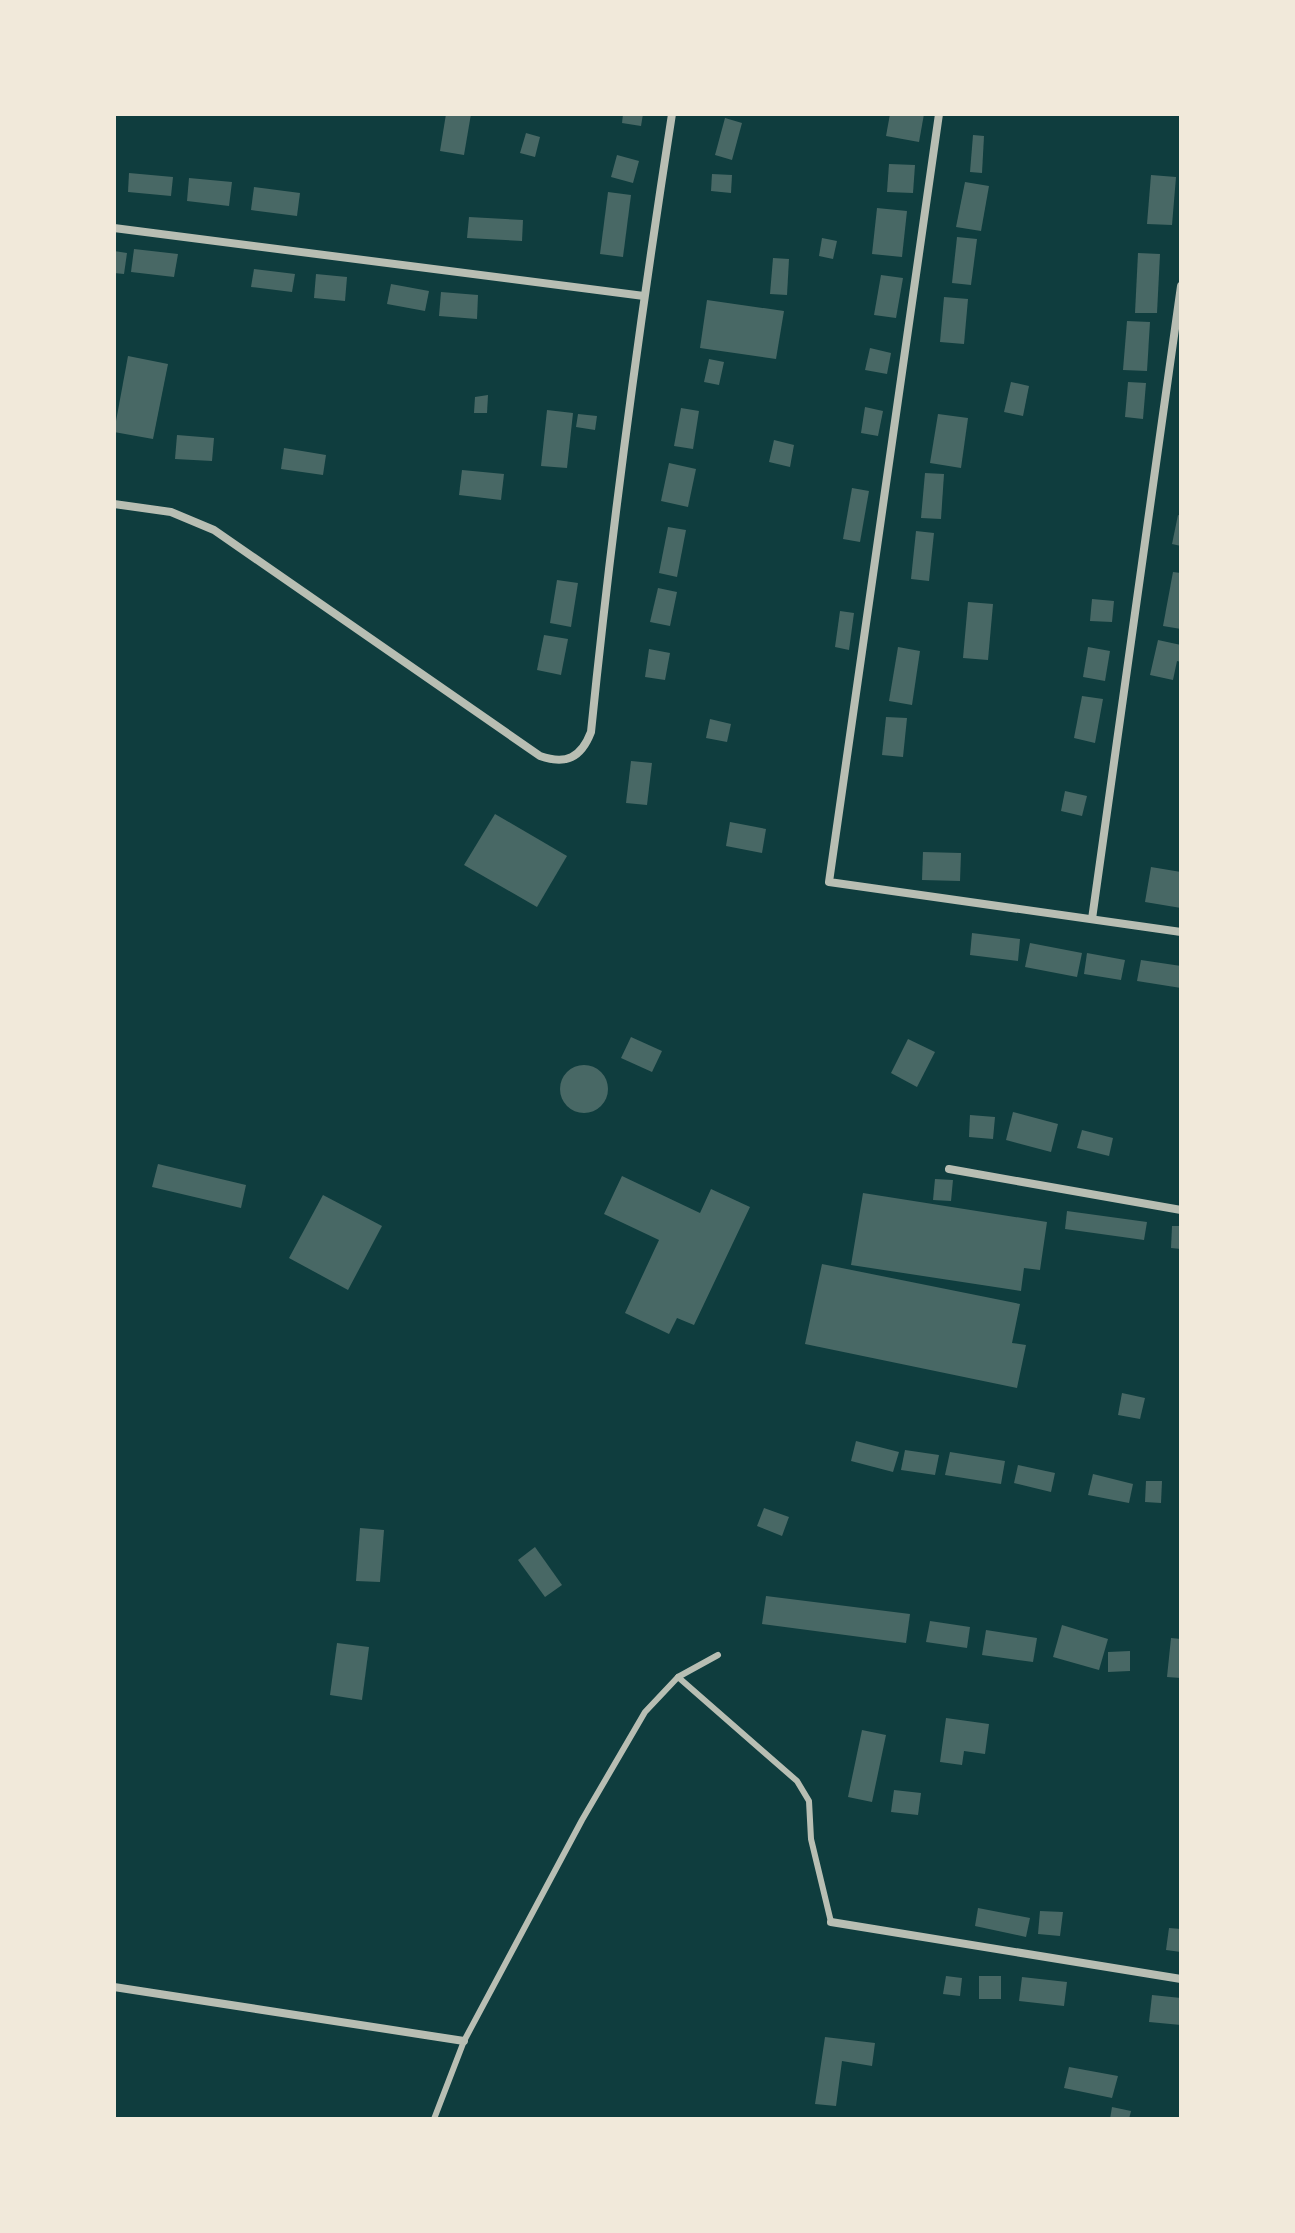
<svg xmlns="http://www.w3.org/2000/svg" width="1295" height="2233" font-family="'Space Grotesk',sans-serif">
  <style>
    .building { fill: #486865 }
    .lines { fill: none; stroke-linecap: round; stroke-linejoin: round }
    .service { stroke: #b8beb3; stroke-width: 6 }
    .minor { stroke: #b8beb3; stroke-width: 8 }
  </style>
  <rect width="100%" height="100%" fill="#0f3d3e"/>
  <g class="building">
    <path d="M 446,114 L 471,114 L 464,155 L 440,151 Z"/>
    <path d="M 623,114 L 643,114 L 641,126 L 622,123 Z"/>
    <path d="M 890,114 L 924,114 L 919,142 L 886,136 Z"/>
    <path d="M 725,118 L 742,123 L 732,160 L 715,155 Z"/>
    <path d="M 526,133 L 540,137 L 535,157 L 520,153 Z"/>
    <path d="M 973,135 L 984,136 L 982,173 L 970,172 Z"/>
    <path d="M 617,155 L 639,161 L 633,183 L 611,177 Z"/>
    <path d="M 889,164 L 915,165 L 913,193 L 887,192 Z"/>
    <path d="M 129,173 L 173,177 L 171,196 L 128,192 Z"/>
    <path d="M 712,174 L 732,175 L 731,193 L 711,191 Z"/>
    <path d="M 1151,175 L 1176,177 L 1172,225 L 1147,224 Z"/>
    <path d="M 189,178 L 232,182 L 229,206 L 187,201 Z"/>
    <path d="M 965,182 L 989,186 L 981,231 L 956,227 Z"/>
    <path d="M 254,187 L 300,193 L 297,216 L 251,210 Z"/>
    <path d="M 608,192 L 631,195 L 623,257 L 600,254 Z"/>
    <path d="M 877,208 L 907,211 L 902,257 L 872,254 Z"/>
    <path d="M 469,217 L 523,220 L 522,241 L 467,238 Z"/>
    <path d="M 957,237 L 977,239 L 971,285 L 952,283 Z"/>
    <path d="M 822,238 L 837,241 L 833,259 L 819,256 Z"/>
    <path d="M 134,249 L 178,254 L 174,277 L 131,272 Z"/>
    <path d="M 114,251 L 127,253 L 124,274 L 114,273 Z"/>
    <path d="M 1138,253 L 1160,254 L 1157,313 L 1135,313 Z"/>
    <path d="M 773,258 L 789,259 L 787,295 L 770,294 Z"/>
    <path d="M 254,269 L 295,274 L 292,292 L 251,287 Z"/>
    <path d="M 316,274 L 347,277 L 345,301 L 314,298 Z"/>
    <path d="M 881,275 L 903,278 L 896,318 L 874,315 Z"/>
    <path d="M 391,284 L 429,291 L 425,311 L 387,304 Z"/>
    <path d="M 441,292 L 478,295 L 477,319 L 439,316 Z"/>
    <path d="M 944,297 L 968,299 L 964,344 L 940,342 Z"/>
    <path d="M 707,300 L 784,311 L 776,359 L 700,348 Z"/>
    <path d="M 1127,321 L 1150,322 L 1147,371 L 1123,370 Z"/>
    <path d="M 870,348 L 891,353 L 887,374 L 865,370 Z"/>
    <path d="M 128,356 L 168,364 L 153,439 L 114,432 Z"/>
    <path d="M 709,359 L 724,362 L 719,385 L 704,382 Z"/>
    <path d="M 1011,382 L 1029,386 L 1023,416 L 1004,412 Z"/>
    <path d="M 1128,382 L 1146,383 L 1143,419 L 1125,417 Z"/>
    <path d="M 488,395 L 487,413 L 474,413 L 475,397 Z"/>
    <path d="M 865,407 L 883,411 L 878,436 L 861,433 Z"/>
    <path d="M 681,408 L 699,411 L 693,449 L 674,446 Z"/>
    <path d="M 547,410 L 573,413 L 567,468 L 541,466 Z"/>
    <path d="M 578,414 L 597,416 L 595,430 L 576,427 Z"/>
    <path d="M 938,414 L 968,418 L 961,468 L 930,463 Z"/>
    <path d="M 177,435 L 214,438 L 212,461 L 175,459 Z"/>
    <path d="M 774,440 L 794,445 L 790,467 L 769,462 Z"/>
    <path d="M 284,448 L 326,455 L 323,475 L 281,469 Z"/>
    <path d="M 669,463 L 696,469 L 688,507 L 661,501 Z"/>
    <path d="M 462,470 L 504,474 L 501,500 L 459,495 Z"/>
    <path d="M 925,473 L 944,474 L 941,519 L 921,518 Z"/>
    <path d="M 852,488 L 869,491 L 860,542 L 843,539 Z"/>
    <path d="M 1178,515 L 1181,516 L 1181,546 L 1172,544 Z"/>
    <path d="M 668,527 L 686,530 L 677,577 L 659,573 Z"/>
    <path d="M 916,531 L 934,533 L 929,581 L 911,579 Z"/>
    <path d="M 1173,572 L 1181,573 L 1181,629 L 1163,626 Z"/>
    <path d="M 557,580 L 578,583 L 571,627 L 550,623 Z"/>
    <path d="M 658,588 L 677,592 L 670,626 L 650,622 Z"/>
    <path d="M 1092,599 L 1114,601 L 1112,622 L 1090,621 Z"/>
    <path d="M 968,602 L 993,604 L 988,660 L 963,658 Z"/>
    <path d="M 840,611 L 854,613 L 849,650 L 835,647 Z"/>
    <path d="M 544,635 L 568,639 L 561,675 L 537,670 Z"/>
    <path d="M 1158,640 L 1181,645 L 1181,662 L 1177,661 L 1173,680 L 1150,675 Z"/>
    <path d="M 898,647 L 920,651 L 912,705 L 889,701 Z"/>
    <path d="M 1088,647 L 1110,651 L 1105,681 L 1083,677 Z"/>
    <path d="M 649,649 L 670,653 L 665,680 L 645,677 Z"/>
    <path d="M 1082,696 L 1103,699 L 1095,743 L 1074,738 Z"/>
    <path d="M 886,717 L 907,718 L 903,757 L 882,755 Z"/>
    <path d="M 710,719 L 731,724 L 727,742 L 706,738 Z"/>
    <path d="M 631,761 L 652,763 L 647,805 L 626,803 Z"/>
    <path d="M 1065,791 L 1087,796 L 1082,816 L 1061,811 Z"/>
    <path d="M 495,814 L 567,856 L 537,907 L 464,865 Z"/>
    <path d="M 730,822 L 766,829 L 762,853 L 726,846 Z"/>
    <path d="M 923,852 L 961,853 L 960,881 L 922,880 Z"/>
    <path d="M 1151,867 L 1181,872 L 1181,908 L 1145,902 Z"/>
    <path d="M 972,933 L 1020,939 L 1018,961 L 970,955 Z"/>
    <path d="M 1030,943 L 1082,953 L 1077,977 L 1025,967 Z"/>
    <path d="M 1087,953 L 1125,960 L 1121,980 L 1084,974 Z"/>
    <path d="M 1141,960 L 1181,966 L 1181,988 L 1137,981 Z"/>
    <path d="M 631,1037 L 662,1051 L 652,1072 L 621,1058 Z"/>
    <path d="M 908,1039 L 935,1052 L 917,1087 L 891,1073 Z"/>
    <circle cx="584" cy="1089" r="24"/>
    <path d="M 1013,1112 L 1058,1124 L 1051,1152 L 1006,1140 Z"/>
    <path d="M 970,1115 L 995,1117 L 993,1139 L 969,1137 Z"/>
    <path d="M 1082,1130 L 1113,1138 L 1109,1156 L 1077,1148 Z"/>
    <path d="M 158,1164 L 246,1185 L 241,1208 L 152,1187 Z"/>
    <path d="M 622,1176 L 700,1213 L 711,1189 L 750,1207 L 694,1325 L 677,1318 L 669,1334 L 625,1313 L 659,1240 L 604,1214 Z"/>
    <path d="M 935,1179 L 953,1180 L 951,1201 L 933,1200 Z"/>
    <path d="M 863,1193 L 1047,1222 L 1040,1270 L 1024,1268 L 1021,1291 L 851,1265 Z"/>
    <path d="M 323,1195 L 382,1226 L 348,1290 L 289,1258 Z"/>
    <path d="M 1067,1211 L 1147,1222 L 1144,1240 L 1065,1229 Z"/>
    <path d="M 1172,1226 L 1181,1226 L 1181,1249 L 1171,1248 Z"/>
    <path d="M 822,1264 L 1020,1304 L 1012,1343 L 1026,1345 L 1017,1388 L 805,1344 Z"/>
    <path d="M 1122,1393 L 1145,1398 L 1140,1419 L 1118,1415 Z"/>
    <path d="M 856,1441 L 899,1452 L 893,1472 L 851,1461 Z"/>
    <path d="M 905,1450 L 939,1455 L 935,1475 L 901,1470 Z"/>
    <path d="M 950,1452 L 1005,1461 L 1001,1484 L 945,1475 Z"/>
    <path d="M 1018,1465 L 1055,1473 L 1051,1492 L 1014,1483 Z"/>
    <path d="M 1093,1474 L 1133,1484 L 1129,1503 L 1088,1495 Z"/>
    <path d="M 1146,1481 L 1162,1481 L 1161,1503 L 1145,1502 Z"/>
    <path d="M 764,1508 L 789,1517 L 782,1536 L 757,1526 Z"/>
    <path d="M 360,1528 L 384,1530 L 380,1582 L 356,1581 Z"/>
    <path d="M 535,1547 L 562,1585 L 545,1597 L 518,1560 Z"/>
    <path d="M 766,1596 L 910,1614 L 906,1643 L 762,1624 Z"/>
    <path d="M 930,1621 L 970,1627 L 967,1648 L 926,1642 Z"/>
    <path d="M 1062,1625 L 1108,1639 L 1099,1670 L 1053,1657 Z"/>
    <path d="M 986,1630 L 1037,1638 L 1033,1662 L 982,1655 Z"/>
    <path d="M 1171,1638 L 1181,1639 L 1181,1678 L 1167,1677 Z"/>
    <path d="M 337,1643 L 369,1647 L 362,1700 L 330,1695 Z"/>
    <path d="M 1130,1651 L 1130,1671 L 1108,1672 L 1108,1652 Z"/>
    <path d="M 946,1718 L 989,1724 L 985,1754 L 964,1751 L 962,1765 L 940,1762 Z"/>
    <path d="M 862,1730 L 886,1735 L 872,1802 L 848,1797 Z"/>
    <path d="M 894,1790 L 921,1793 L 918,1815 L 891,1812 Z"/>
    <path d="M 978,1908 L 1030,1918 L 1026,1937 L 975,1926 Z"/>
    <path d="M 1040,1911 L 1063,1912 L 1060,1936 L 1038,1934 Z"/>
    <path d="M 1169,1928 L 1181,1929 L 1181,1952 L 1166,1950 Z"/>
    <path d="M 946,1976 L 962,1978 L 960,1996 L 943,1994 Z"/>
    <rect x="979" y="1976" width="22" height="23"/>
    <path d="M 1022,1977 L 1067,1982 L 1064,2006 L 1019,2001 Z"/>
    <path d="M 1152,1995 L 1181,1998 L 1181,2025 L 1149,2022 Z"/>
    <path d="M 825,2037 L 875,2043 L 872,2066 L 842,2061 L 836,2106 L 815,2104 Z"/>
    <path d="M 1069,2067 L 1118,2076 L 1112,2098 L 1064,2088 Z"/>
    <path d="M 1112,2107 L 1131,2111 L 1129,2119 L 1110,2119 Z"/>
  </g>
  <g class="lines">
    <g class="service">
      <path d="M 678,1677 L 797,1781 L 809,1801 L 811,1839 L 831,1922"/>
      <path d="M 434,2119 L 464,2041 L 582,1820 L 645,1712 L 678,1677 L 718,1655"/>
    </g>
    <g class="minor">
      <path d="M 939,114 L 829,882 L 1181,932"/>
      <path d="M 114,228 L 644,296"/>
      <path d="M 114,504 L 171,512 L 214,530 L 540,756 C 566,765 581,758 591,732 C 612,525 640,320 672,114"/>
      <path d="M 1092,919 L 1181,286"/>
      <path d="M 949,1169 L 1181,1210"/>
      <path d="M 831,1922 L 1181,1979"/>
      <path d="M 114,1987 L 464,2041"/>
    </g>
  </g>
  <rect width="1295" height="2233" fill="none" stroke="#f1e9da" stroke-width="232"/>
</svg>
